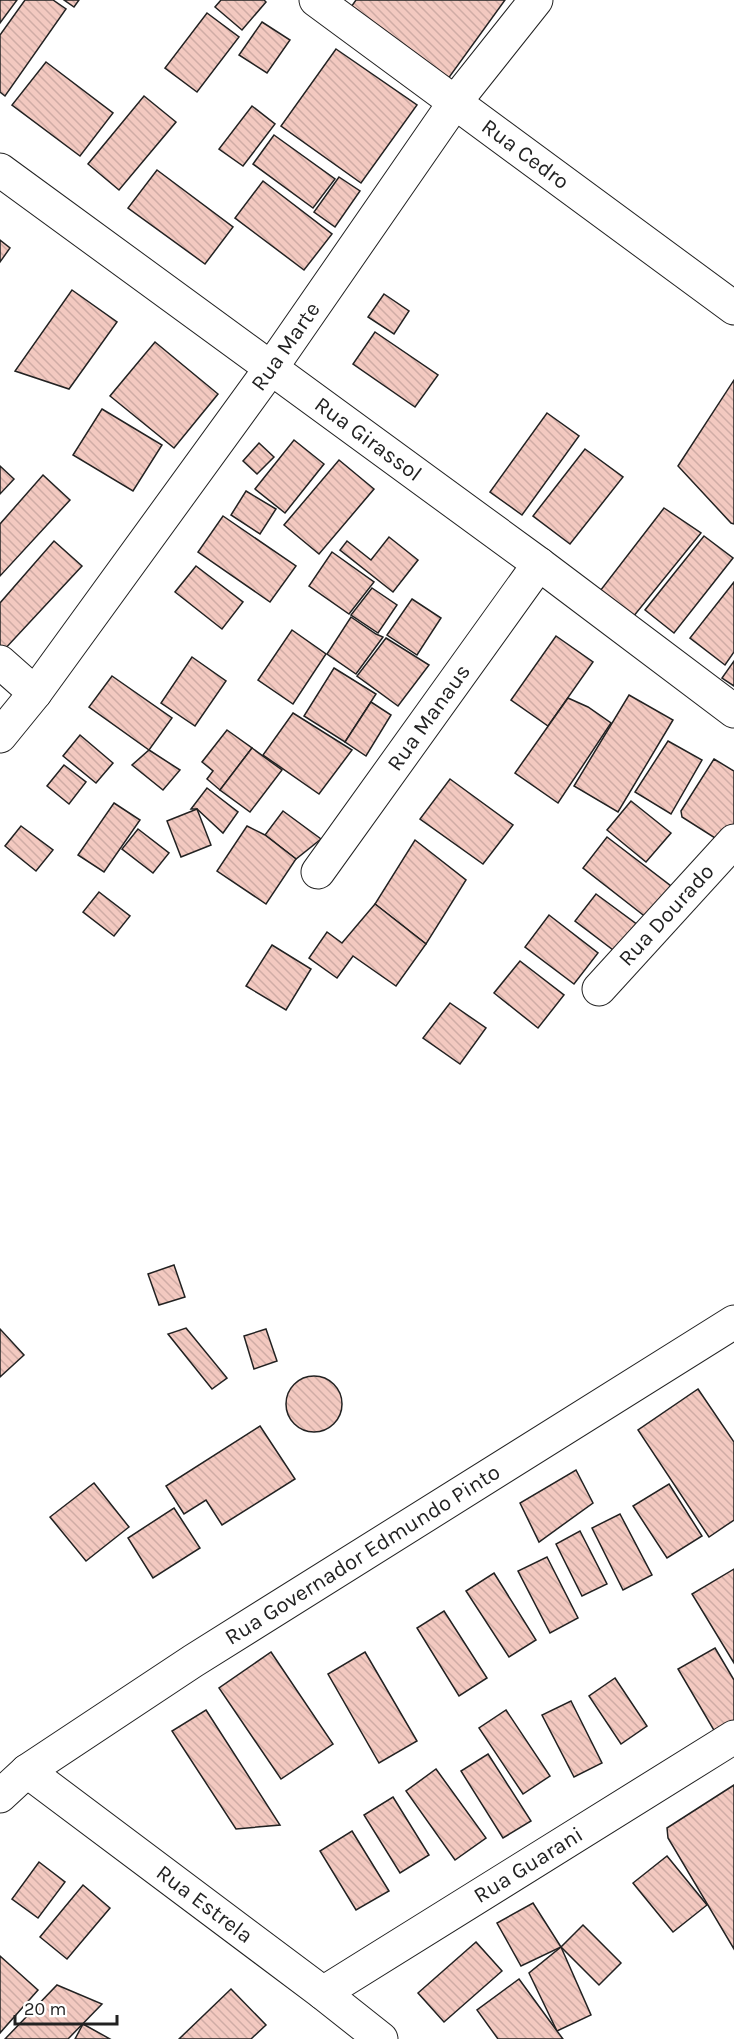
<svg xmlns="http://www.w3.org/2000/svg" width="734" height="2039" font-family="Karla,sans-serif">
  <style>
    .building { fill: url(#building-back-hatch); stroke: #222; stroke-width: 1.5 }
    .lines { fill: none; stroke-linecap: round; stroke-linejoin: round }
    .minor-casing { stroke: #222; stroke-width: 35 }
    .minor { stroke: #fff; stroke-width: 33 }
    .labels { text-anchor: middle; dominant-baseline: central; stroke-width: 4.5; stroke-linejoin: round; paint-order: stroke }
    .street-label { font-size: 22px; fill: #222; stroke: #fff }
  </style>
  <defs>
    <pattern id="building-back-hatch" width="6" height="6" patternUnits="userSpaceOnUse" patternTransform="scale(1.5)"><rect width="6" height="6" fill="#f3c9c0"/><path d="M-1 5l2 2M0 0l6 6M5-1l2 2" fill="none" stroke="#d0aca5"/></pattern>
  </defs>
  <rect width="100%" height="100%" fill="#fff"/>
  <g class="building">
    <path d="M 0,0 L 17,0 L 0,23 Z"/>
    <path d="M 25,0 L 53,0 L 66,9 L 5,96 L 0,92 L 0,35 Z"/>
    <path d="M 64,0 L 79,0 L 74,7 Z"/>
    <path d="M 221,0 L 264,0 L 266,2 L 242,30 L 215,7 Z"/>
    <path d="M 356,0 L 505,0 L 445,83 L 351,7 Z"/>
    <path d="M 207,13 L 239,37 L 197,92 L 165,68 Z"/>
    <path d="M 262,22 L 290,40 L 267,73 L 239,55 Z"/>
    <path d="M 336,49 L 417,105 L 361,183 L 281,126 Z"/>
    <path d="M 46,62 L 113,113 L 80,156 L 12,105 Z"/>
    <path d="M 144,96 L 176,122 L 119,190 L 88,164 Z"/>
    <path d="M 252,106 L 275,124 L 243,166 L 219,149 Z"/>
    <path d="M 274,135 L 335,179 L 313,208 L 253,164 Z"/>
    <path d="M 157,170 L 233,227 L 205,264 L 128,208 Z"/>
    <path d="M 339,177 L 360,191 L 335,227 L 314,212 Z"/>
    <path d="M 263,181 L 332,234 L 304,270 L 235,218 Z"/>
    <path d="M 0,240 L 10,248 L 0,262 Z"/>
    <path d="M 72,290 L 117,322 L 69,389 L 15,371 Z"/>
    <path d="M 384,294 L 409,311 L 394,334 L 368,317 Z"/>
    <path d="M 375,332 L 438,375 L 415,407 L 353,364 Z"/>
    <path d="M 155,342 L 218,394 L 174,448 L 110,396 Z"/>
    <path d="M 734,380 L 734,524 L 731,523 L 678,466 Z"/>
    <path d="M 102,409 L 162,445 L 133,491 L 73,455 Z"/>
    <path d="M 547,413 L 579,436 L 522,515 L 490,492 Z"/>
    <path d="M 294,440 L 324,464 L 285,513 L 255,489 Z"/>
    <path d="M 259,443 L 274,457 L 257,474 L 243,461 Z"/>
    <path d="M 585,449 L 623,477 L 570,544 L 533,516 Z"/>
    <path d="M 339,460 L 374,489 L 319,554 L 284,525 Z"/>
    <path d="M 0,466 L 14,479 L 0,494 Z"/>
    <path d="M 43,475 L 70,500 L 0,576 L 0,524 Z"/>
    <path d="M 246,491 L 276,509 L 260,534 L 231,515 Z"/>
    <path d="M 664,508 L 701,533 L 633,617 L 600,591 Z"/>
    <path d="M 223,516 L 296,566 L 270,602 L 198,552 Z"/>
    <path d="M 704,536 L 733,558 L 674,633 L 645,610 Z"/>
    <path d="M 389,537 L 418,560 L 393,592 L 340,550 L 347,541 L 371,560 Z"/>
    <path d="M 54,541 L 82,566 L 3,651 L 0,648 L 0,603 Z"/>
    <path d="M 332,552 L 374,582 L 349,614 L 309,586 Z"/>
    <path d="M 196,566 L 243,602 L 222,629 L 175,592 Z"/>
    <path d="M 734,582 L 734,652 L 725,665 L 690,638 Z"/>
    <path d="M 372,588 L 397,605 L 378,633 L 351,615 Z"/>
    <path d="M 412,599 L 441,618 L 417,655 L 387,635 Z"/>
    <path d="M 351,617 L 376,634 L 383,637 L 356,674 L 327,654 Z"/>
    <path d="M 292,630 L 326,654 L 293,704 L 258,680 Z"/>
    <path d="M 556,636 L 593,662 L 548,726 L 511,700 Z"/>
    <path d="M 386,638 L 429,665 L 398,706 L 357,676 Z"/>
    <path d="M 192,657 L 226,681 L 195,726 L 161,703 Z"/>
    <path d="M 734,661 L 734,686 L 722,678 Z"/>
    <path d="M 334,668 L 376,694 L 345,742 L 304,716 Z"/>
    <path d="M 112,676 L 172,718 L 149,750 L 89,707 Z"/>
    <path d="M 629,695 L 673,720 L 618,812 L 574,786 Z"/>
    <path d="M 568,698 L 588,707 L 611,723 L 558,803 L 515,773 Z"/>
    <path d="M 371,702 L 391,715 L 366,756 L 345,742 Z"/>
    <path d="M 293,713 L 352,750 L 319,794 L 263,755 Z"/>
    <path d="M 227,730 L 252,748 L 220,790 L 207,779 L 213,771 L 202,762 Z"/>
    <path d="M 80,735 L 113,763 L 96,783 L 63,756 Z"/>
    <path d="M 668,741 L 702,760 L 671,814 L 635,792 Z"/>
    <path d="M 252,748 L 282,770 L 250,812 L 220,790 Z"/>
    <path d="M 149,750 L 180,770 L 163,790 L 132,765 Z"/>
    <path d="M 714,759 L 734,771 L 734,833 L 726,845 L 682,817 L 681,811 Z"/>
    <path d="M 64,765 L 86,782 L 69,804 L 47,786 Z"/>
    <path d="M 450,779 L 513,825 L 483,864 L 420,819 Z"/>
    <path d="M 207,788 L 238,812 L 223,833 L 197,809 L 191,809 Z"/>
    <path d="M 631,801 L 671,833 L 646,862 L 607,830 Z"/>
    <path d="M 114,803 L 140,820 L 104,872 L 78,855 Z"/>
    <path d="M 197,809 L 211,845 L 181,857 L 167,821 Z"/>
    <path d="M 283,811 L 321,839 L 296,859 L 265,835 Z"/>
    <path d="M 21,826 L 53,850 L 36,871 L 5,846 Z"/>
    <path d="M 247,826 L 265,835 L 296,859 L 266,904 L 217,871 Z"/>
    <path d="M 138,829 L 169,853 L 153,873 L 122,849 Z"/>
    <path d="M 607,837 L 671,886 L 647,918 L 583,868 Z"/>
    <path d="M 415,840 L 466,880 L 426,944 L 375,904 Z"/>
    <path d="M 99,892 L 130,916 L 114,936 L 83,912 Z"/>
    <path d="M 596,894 L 646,931 L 625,959 L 575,921 Z"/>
    <path d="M 375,904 L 426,944 L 396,986 L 353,956 L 337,978 L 309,958 L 327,932 L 342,943 Z"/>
    <path d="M 549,915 L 598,953 L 574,984 L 525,947 Z"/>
    <path d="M 272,945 L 311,969 L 286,1010 L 246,986 Z"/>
    <path d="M 520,961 L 564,995 L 538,1028 L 494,993 Z"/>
    <path d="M 450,1003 L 486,1028 L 460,1064 L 423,1038 Z"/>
    <path d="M 174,1265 L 185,1297 L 159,1305 L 148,1274 Z"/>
    <path d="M 186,1328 L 227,1378 L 212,1389 L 168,1334 Z"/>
    <path d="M 0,1329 L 24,1355 L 0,1377 Z"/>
    <path d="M 266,1329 L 277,1361 L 254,1369 L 244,1336 Z"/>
    <circle cx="314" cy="1404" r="28"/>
    <path d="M 698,1389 L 734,1442 L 734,1520 L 709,1537 L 638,1430 Z"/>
    <path d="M 260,1426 L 295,1479 L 222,1525 L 206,1500 L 184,1514 L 166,1486 Z"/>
    <path d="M 576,1470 L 593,1503 L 539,1542 L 520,1503 Z"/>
    <path d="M 94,1483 L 129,1527 L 86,1561 L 50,1517 Z"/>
    <path d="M 669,1484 L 702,1536 L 667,1558 L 633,1506 Z"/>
    <path d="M 174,1508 L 200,1548 L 153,1578 L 128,1538 Z"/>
    <path d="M 620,1514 L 652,1575 L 623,1590 L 592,1528 Z"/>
    <path d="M 580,1531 L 607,1584 L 582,1596 L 556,1544 Z"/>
    <path d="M 547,1557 L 578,1618 L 550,1633 L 518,1571 Z"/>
    <path d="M 734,1569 L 734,1663 L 692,1594 Z"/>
    <path d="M 494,1573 L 536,1640 L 509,1657 L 466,1591 Z"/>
    <path d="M 444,1611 L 487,1678 L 459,1696 L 417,1628 Z"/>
    <path d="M 715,1648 L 734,1680 L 734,1721 L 715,1732 L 678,1669 Z"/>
    <path d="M 271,1652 L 333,1744 L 281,1779 L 219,1688 Z"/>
    <path d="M 365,1652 L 417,1741 L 379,1763 L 328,1674 Z"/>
    <path d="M 615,1678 L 647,1726 L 621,1744 L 589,1696 Z"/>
    <path d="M 571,1701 L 602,1763 L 574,1777 L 542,1715 Z"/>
    <path d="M 206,1710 L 280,1825 L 236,1829 L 172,1731 Z"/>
    <path d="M 506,1710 L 550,1776 L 523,1794 L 479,1728 Z"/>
    <path d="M 488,1754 L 531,1821 L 503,1838 L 461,1771 Z"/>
    <path d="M 436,1769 L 486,1838 L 455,1860 L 406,1791 Z"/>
    <path d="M 734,1785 L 734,1949 L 668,1838 L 667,1828 Z"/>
    <path d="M 393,1797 L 429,1855 L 400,1873 L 364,1815 Z"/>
    <path d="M 352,1831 L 389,1891 L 356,1910 L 320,1851 Z"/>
    <path d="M 667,1856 L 707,1905 L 673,1932 L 633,1883 Z"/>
    <path d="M 39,1862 L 65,1882 L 38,1918 L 12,1899 Z"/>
    <path d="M 83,1885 L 110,1908 L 67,1959 L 40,1937 Z"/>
    <path d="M 533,1903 L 561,1947 L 521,1966 L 497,1923 Z"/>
    <path d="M 583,1925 L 621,1963 L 599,1985 L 561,1947 Z"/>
    <path d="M 476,1942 L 502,1971 L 444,2022 L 418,1993 Z"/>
    <path d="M 561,1947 L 591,2015 L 557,2031 L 529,1973 Z"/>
    <path d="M 0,1956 L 38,1990 L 0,2033 Z"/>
    <path d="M 519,1979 L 557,2031 L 563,2039 L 498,2039 L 477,2010 Z"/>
    <path d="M 57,1985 L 102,2004 L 68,2039 L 5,2039 Z"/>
    <path d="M 231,1989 L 266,2025 L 251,2039 L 179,2039 Z"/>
    <path d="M 83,2024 L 110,2039 L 75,2039 Z"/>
  </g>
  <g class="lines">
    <defs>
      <g id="minor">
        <path id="s1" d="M 316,0 L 734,308"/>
        <path id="s2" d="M 0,170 L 539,564 L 734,711"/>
        <path d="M 0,662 L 35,693"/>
        <path id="s3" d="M 0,736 L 35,693 L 271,368 L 455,102 L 536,0"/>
        <path id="s4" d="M 318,872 L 539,564"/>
        <path id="s5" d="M 599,989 L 734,841"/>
        <path id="s6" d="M 27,1771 L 323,1993 L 381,2039"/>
        <path id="s7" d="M 0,1796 L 27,1771 L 193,1661 L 734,1322"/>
        <path id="s8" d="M 323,1993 L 734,1737"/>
      </g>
    </defs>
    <use href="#minor" class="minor-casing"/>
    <use href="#minor" class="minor"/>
  </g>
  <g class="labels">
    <g class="street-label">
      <text stroke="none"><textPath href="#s1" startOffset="260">Rua Cedro</textPath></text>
      <text stroke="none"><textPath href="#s3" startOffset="483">Rua Marte</textPath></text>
      <text stroke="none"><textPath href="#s2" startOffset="456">Rua Girassol</textPath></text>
      <text stroke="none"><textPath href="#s4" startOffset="190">Rua Manaus</textPath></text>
      <text stroke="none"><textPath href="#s5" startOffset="100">Rua Dourado</textPath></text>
      <text stroke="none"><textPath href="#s7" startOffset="436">Rua Governador Edmundo Pinto</textPath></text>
      <text stroke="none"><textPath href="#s8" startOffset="242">Rua Guarani</textPath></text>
      <text stroke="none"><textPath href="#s6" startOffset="222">Rua Estrela</textPath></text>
    </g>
  </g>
  <path d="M15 2015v9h102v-9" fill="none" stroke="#222222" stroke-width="3"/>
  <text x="24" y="2015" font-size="18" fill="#222222" stroke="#ffffff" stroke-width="4.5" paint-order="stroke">20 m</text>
</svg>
